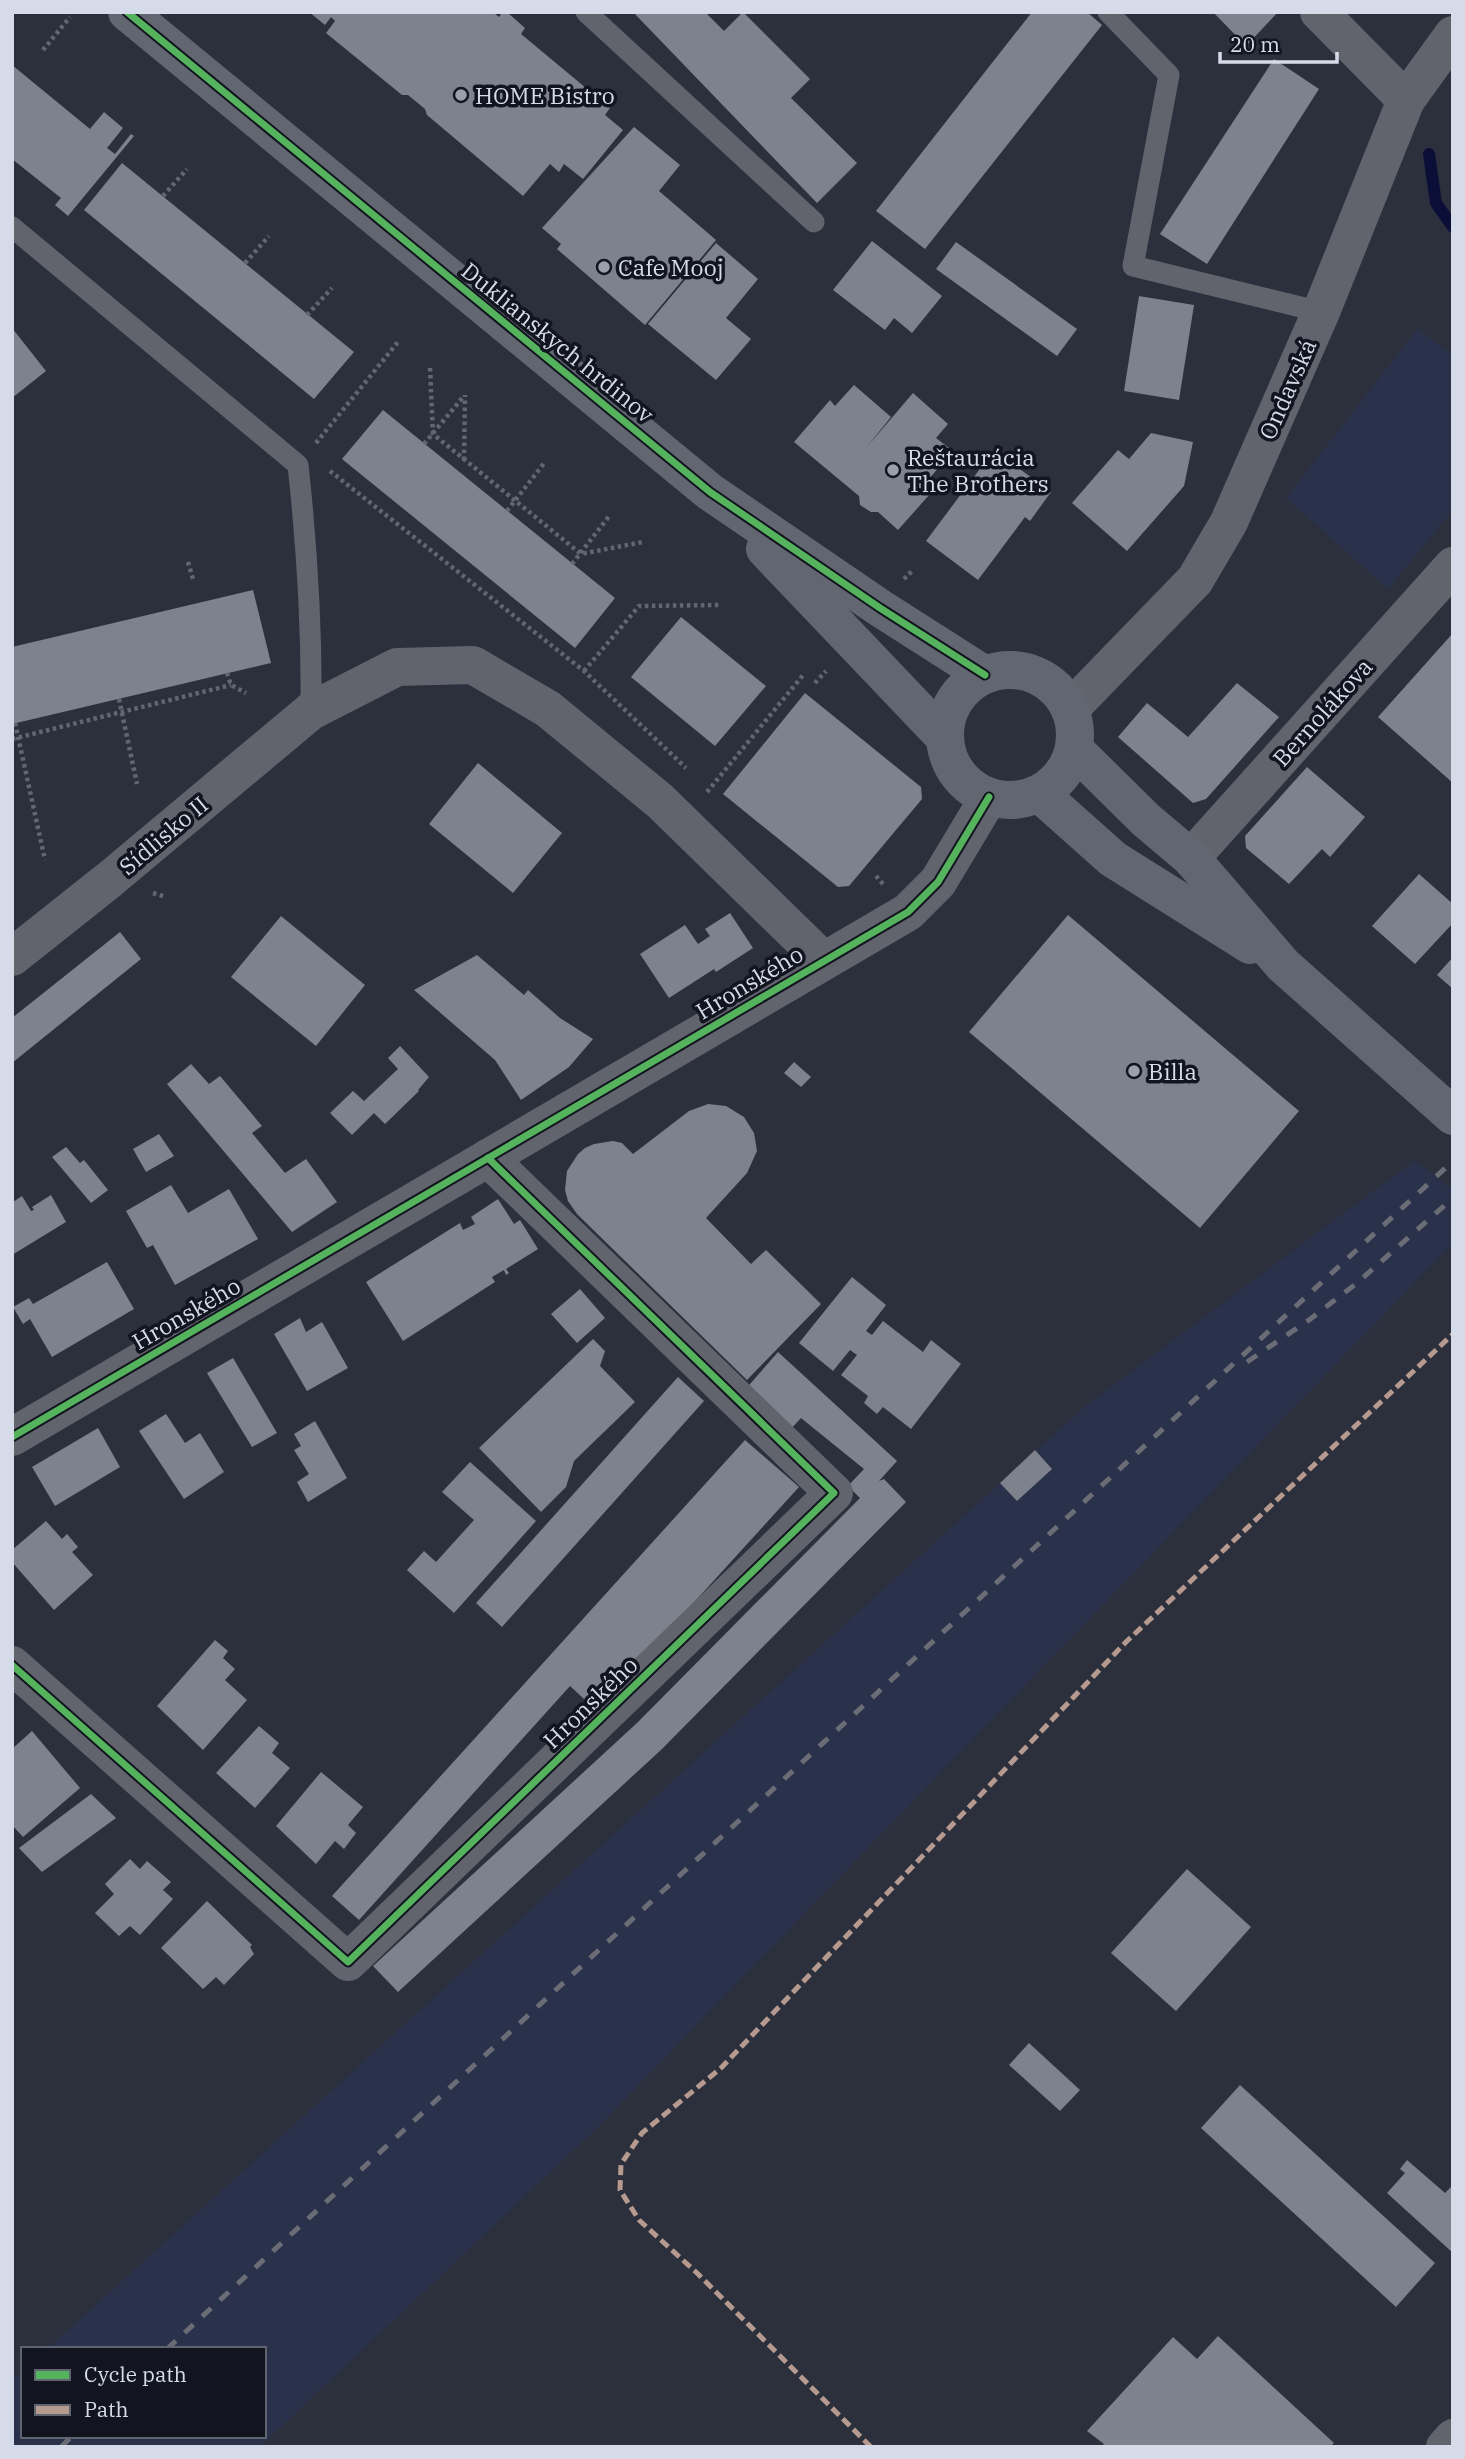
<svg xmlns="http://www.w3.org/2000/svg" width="1465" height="2459" font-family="'IBM Plex Serif',serif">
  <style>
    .built { fill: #2a324b }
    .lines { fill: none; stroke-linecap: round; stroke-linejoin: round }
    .stream { stroke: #0b0f38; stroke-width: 12 }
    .building { fill: #7e828c }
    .path { stroke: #62666e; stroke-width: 4.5; stroke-dasharray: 3.5 3.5; stroke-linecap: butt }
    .lane { stroke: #61646c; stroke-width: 21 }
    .street { stroke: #61646c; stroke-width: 38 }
    .secondary { stroke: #626671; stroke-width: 38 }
    .rail { stroke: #6b6d76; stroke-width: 5; stroke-dasharray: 12 12; stroke-linecap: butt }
    .quiet { stroke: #b69a8f; stroke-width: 5; stroke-dasharray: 10 5; stroke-linecap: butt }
    .cycleway-casing { stroke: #12151f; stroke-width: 11 }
    .cycleway { stroke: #56b35d; stroke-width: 7 }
    .poi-dot { fill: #9a9fac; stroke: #12151f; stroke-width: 2.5 }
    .labels { text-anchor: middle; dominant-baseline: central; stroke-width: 7; stroke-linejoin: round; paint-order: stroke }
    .poi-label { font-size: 23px; fill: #d6dbe9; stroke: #12151f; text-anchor: start }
    .street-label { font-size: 23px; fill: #d6dbe9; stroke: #12151f }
  </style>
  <rect width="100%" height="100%" fill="#2c303c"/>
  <g class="built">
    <path d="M 1418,328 L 1453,356 L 1453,510 L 1388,589 L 1286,498 Z"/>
    <path d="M 1415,1160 L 1453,1190 L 1453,1243 L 596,2129 L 260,2447 L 12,2447 L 12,2380 L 23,2371 L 23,2436 L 264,2436 L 264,2349 L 47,2349 L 1085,1406 Z"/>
  </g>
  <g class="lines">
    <path class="stream" d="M 1429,154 L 1436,203 L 1453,227"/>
  </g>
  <g class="building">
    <path d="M 309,12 L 493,12 L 499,17 L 502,12 L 507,12 L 525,28 L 521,34 L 610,108 L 605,115 L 623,130 L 583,179 L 564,164 L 559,172 L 550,164 L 523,196 L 427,115 L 425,109 L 408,95 L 402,95 L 326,33 L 335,21 L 331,17 L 325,25 Z"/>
    <path d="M 633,12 L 705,12 L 724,31 L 743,12 L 810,79 L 791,98 L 857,163 L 817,203 Z"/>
    <path d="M 1032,12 L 1087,12 L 1102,25 L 925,249 L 876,211 Z"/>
    <path d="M 1213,12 L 1278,12 L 1246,46 Z"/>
    <path d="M 1274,59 L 1319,89 L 1207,264 L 1160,234 Z"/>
    <path d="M 12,65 L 90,129 L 104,112 L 123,128 L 107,148 L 115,154 L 131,134 L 134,136 L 68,216 L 55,205 L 61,198 L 12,159 Z"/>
    <path d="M 634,127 L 680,165 L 659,191 L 716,240 L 645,325 L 557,249 L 561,244 L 542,228 Z"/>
    <path d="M 122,163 L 354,352 L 314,399 L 84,210 Z"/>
    <path d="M 872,241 L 942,296 L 912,333 L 894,318 L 885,330 L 833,290 Z"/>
    <path d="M 956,242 L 1077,329 L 1057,356 L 936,269 Z"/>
    <path d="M 716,243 L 758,279 L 726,318 L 751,339 L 716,380 L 648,324 Z"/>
    <path d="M 1139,296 L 1194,305 L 1179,400 L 1124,391 Z"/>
    <path d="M 12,328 L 46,371 L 12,398 Z"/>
    <path d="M 854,385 L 891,417 L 866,448 L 913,393 L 948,424 L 936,438 L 953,451 L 921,488 L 930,494 L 898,530 L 878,512 L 871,512 L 860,505 L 859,496 L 794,442 L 830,400 L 835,406 Z"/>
    <path d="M 383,410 L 615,598 L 575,648 L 342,459 Z"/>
    <path d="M 1151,433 L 1193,442 L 1184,486 L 1127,551 L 1072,503 L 1118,450 L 1129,459 Z"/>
    <path d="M 994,450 L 1051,492 L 1030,521 L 1025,517 L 978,580 L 926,541 Z"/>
    <path d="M 253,590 L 271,663 L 12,724 L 12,647 Z"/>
    <path d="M 681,617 L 766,686 L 715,746 L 631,677 Z"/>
    <path d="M 1453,633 L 1453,783 L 1378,717 Z"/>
    <path d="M 1237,683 L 1279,717 L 1206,799 L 1193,803 L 1118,737 L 1147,703 L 1188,737 Z"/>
    <path d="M 805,693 L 921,787 L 922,799 L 849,886 L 838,887 L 723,794 Z"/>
    <path d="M 478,763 L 562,833 L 513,893 L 429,824 Z"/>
    <path d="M 1307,767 L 1365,817 L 1330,857 L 1322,849 L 1289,884 L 1246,848 L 1245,836 Z"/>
    <path d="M 1419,874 L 1453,904 L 1453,923 L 1415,964 L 1372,926 Z"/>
    <path d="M 730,913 L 753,948 L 716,972 L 714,969 L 669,998 L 640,954 L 685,925 L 698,944 L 710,936 L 705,929 Z"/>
    <path d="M 1068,915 L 1299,1111 L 1200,1228 L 969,1032 Z"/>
    <path d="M 281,916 L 365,985 L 316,1046 L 231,977 Z"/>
    <path d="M 120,932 L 141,959 L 12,1063 L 12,1018 Z"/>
    <path d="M 477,955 L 524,995 L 528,990 L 560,1018 L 593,1039 L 569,1067 L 521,1100 L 495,1060 L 414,990 Z"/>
    <path d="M 1453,957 L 1453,989 L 1437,975 Z"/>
    <path d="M 400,1046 L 429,1077 L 418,1090 L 419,1091 L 385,1124 L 374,1113 L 352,1135 L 330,1113 L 353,1091 L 364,1101 L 398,1069 L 388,1058 Z"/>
    <path d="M 794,1062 L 811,1077 L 801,1087 L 784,1073 Z"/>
    <path d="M 191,1064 L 209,1084 L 220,1076 L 262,1126 L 252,1133 L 285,1173 L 306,1159 L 337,1202 L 292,1232 L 167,1084 Z"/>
    <path d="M 708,1104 L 726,1106 L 744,1117 L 754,1133 L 757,1151 L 747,1173 L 706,1218 L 751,1264 L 766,1250 L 821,1304 L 747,1380 L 577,1214 L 568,1201 L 565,1190 L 567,1171 L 578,1154 L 585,1148 L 594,1144 L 613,1141 L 622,1143 L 633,1154 L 689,1111 Z"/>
    <path d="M 159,1134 L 174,1156 L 146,1172 L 133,1149 Z"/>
    <path d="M 66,1147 L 80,1163 L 84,1160 L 108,1190 L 91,1203 L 52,1157 Z"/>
    <path d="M 171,1185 L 188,1213 L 229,1189 L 258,1239 L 175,1285 L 153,1245 L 147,1248 L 126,1211 Z"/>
    <path d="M 51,1195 L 66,1222 L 12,1255 L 13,1202 L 22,1196 L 31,1211 L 34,1210 L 32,1207 Z"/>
    <path d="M 498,1199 L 514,1224 L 520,1220 L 538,1249 L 506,1269 L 509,1273 L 506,1275 L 504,1270 L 492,1277 L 495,1282 L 403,1341 L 366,1282 L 460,1223 L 463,1230 L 475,1224 L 471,1217 Z"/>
    <path d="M 107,1262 L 134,1309 L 52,1357 L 30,1319 L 23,1324 L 13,1307 L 29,1298 L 33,1304 Z"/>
    <path d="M 852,1277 L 886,1305 L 866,1331 L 872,1335 L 883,1321 L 923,1352 L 931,1340 L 961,1364 L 911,1429 L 883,1407 L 877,1414 L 864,1403 L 868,1396 L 841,1375 L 857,1355 L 850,1350 L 833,1371 L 799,1343 Z"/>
    <path d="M 580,1289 L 605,1318 L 577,1343 L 551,1314 Z"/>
    <path d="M 300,1318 L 306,1332 L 322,1322 L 348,1368 L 307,1391 L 274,1334 Z"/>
    <path d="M 593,1339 L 605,1351 L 600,1366 L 635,1402 L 574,1461 L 566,1487 L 541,1512 L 479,1448 Z"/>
    <path d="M 778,1352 L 897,1461 L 879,1481 L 884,1479 L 906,1502 L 662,1749 L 398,1992 L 373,1966 L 637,1723 L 860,1498 L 848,1486 L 864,1469 L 801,1418 L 788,1432 L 744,1391 Z"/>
    <path d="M 233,1358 L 277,1433 L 252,1447 L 207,1373 Z"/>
    <path d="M 678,1377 L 704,1401 L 502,1627 L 476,1603 Z"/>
    <path d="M 166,1414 L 185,1443 L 200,1433 L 224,1472 L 184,1499 L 139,1431 Z"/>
    <path d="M 315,1421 L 347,1478 L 308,1502 L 297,1482 L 309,1474 L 294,1450 L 301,1446 L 294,1434 Z"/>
    <path d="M 98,1428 L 120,1467 L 55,1506 L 32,1467 Z"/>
    <path d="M 745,1440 L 799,1487 L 596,1710 L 570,1686 L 359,1920 L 332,1896 Z"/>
    <path d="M 1035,1450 L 1052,1469 L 1017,1501 L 1000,1483 Z"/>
    <path d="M 470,1462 L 536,1521 L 454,1613 L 407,1570 L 424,1551 L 436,1562 L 474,1520 L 442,1492 Z"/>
    <path d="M 46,1521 L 62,1539 L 67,1534 L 78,1547 L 72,1552 L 93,1575 L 54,1610 L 12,1562 L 12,1550 Z"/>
    <path d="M 215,1640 L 228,1651 L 223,1658 L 235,1669 L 225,1680 L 247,1700 L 203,1750 L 157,1706 Z"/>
    <path d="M 259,1726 L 279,1743 L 272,1753 L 290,1768 L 255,1808 L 216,1773 Z"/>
    <path d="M 32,1731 L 80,1788 L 23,1837 L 12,1825 L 12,1749 Z"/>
    <path d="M 321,1772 L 363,1807 L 348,1825 L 356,1833 L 344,1849 L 335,1841 L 316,1864 L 276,1826 Z"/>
    <path d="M 91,1794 L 116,1818 L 42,1872 L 19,1848 Z"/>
    <path d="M 130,1859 L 140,1869 L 147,1861 L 171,1882 L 163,1890 L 173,1899 L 140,1935 L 130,1926 L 119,1936 L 95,1913 L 114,1894 L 105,1884 Z"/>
    <path d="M 1187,1869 L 1251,1927 L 1176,2011 L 1111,1953 Z"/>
    <path d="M 207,1901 L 252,1945 L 250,1947 L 254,1954 L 224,1985 L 216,1977 L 203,1989 L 161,1948 Z"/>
    <path d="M 1029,2043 L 1080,2090 L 1060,2111 L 1009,2065 Z"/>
    <path d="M 1240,2085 L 1435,2263 L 1396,2307 L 1201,2128 Z"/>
    <path d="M 1407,2160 L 1445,2193 L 1453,2185 L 1453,2253 L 1387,2193 L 1405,2173 L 1400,2169 Z"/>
    <path d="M 1218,2336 L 1334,2443 L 1330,2447 L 1101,2447 L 1104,2444 L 1087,2431 L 1173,2337 L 1197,2359 Z"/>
  </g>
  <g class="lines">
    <g class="path">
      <path d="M 43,50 L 70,17"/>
      <path d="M 163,196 L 187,169"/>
      <path d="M 245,263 L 269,236"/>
      <path d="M 307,315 L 332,288"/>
      <path d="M 430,368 L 433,434 L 581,554 L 643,542"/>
      <path d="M 316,443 L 398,342"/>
      <path d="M 424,444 L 464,396"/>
      <path d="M 464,460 L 465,395"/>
      <path d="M 330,471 L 584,671 L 686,768"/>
      <path d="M 507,511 L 545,462"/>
      <path d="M 188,562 L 193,579"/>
      <path d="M 572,564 L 610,515"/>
      <path d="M 904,579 L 912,571"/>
      <path d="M 584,671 L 639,606 L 719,605"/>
      <path d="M 227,673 L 231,685 L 246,693"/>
      <path d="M 815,683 L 826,671"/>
      <path d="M 119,699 L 137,784"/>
      <path d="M 15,723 L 45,860"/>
      <path d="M 12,739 L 231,685"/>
      <path d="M 707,792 L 804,674"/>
      <path d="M 876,876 L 883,884"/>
      <path d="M 153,893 L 166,897"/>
    </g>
    <g class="lane">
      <path d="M 586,12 L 814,222"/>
      <path d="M 1108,12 L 1169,75 L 1133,266 L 1321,312"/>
      <path d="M 12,227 L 298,465 C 307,547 312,628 311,711"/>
    </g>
    <g class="street">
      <path d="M 1319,12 L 1406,100"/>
      <path d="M 1070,709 L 1195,580 L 1229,522 L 1321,312 L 1406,100 L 1453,35"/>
      <path d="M 1191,858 L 1453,566"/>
      <path d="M 12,957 L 109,880 L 311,711 L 397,667 L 473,665 L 548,709 L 660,801 L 823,960"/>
      <path d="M 12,1437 L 908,912 L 938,882 L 989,797"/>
      <path d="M 12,1665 L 348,1962 L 834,1493 L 488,1158"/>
      <path d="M 1445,2447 L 1453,2438"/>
    </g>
    <g class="secondary">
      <path d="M 127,12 L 710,492 L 880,608 L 985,675"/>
      <path d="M 765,549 L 945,738"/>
      <circle cx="1010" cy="735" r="65"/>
      <path d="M 1074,749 L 1146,820 L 1191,858 L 1283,965 L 1453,1116"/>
      <path d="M 1040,794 L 1113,859 L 1250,945"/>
    </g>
    <g class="rail">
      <path d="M 1247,1362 L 1309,1320 L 1357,1283 L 1453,1198"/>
      <path d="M 167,2349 L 1453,1161"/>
      <path d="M 61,2447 L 72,2436"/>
    </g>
    <path class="quiet" d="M 871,2447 L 697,2273 L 639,2220 L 620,2190 L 621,2164 L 642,2133 L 721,2068 L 1126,1642 L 1453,1334"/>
    <defs>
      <g id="cycleway">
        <path d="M 127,12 L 710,492 L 880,608 L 985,675"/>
        <path d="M 12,1437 L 908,912 L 938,882 L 989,797"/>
        <path d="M 12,1665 L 348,1962 L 834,1493 L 488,1158"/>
      </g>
    </defs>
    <use href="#cycleway" class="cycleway-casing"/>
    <use href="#cycleway" class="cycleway"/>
  </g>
  <g class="poi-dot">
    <circle cx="461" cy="95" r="7"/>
    <circle cx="604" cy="267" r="7"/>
    <circle cx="893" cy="470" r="7"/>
    <circle cx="1134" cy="1071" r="7"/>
  </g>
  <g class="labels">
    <g class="poi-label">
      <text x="475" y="95">HOME Bistro</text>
      <text x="618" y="267">Cafe Mooj</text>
      <text x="907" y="457">Reštaurácia<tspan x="907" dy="26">The Brothers</tspan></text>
      <text x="1148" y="1071">Billa</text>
    </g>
    <g class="street-label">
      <text transform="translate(558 342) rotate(39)">Duklianskych hrdinov</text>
      <text transform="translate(1287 389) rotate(-66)">Ondavská</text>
      <text transform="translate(1322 712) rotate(-48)">Bernolákova</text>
      <text transform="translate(163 835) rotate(-40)">Sídlisko II</text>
      <text transform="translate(749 982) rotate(-31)">Hronského</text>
      <text transform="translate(186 1313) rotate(-30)">Hronského</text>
      <text transform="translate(590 1702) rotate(-44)">Hronského</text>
    </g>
  </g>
  <rect width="1465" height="2459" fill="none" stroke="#d6dbe9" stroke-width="28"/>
  <rect x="21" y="2347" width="245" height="91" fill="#12151f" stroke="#606470" stroke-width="2"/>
  <rect x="35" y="2370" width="35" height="10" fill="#56b35d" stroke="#606470" stroke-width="2"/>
  <text x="84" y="2382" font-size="21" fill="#d6dbe9">Cycle path</text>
  <rect x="35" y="2405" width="35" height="10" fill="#b69a8f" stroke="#606470" stroke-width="2"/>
  <text x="84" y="2417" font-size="21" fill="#d6dbe9">Path</text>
  <path d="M1220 52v10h117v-10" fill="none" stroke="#d6dbe9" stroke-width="3.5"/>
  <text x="1230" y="52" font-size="21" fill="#d6dbe9" stroke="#12151f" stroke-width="5" paint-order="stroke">20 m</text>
</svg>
